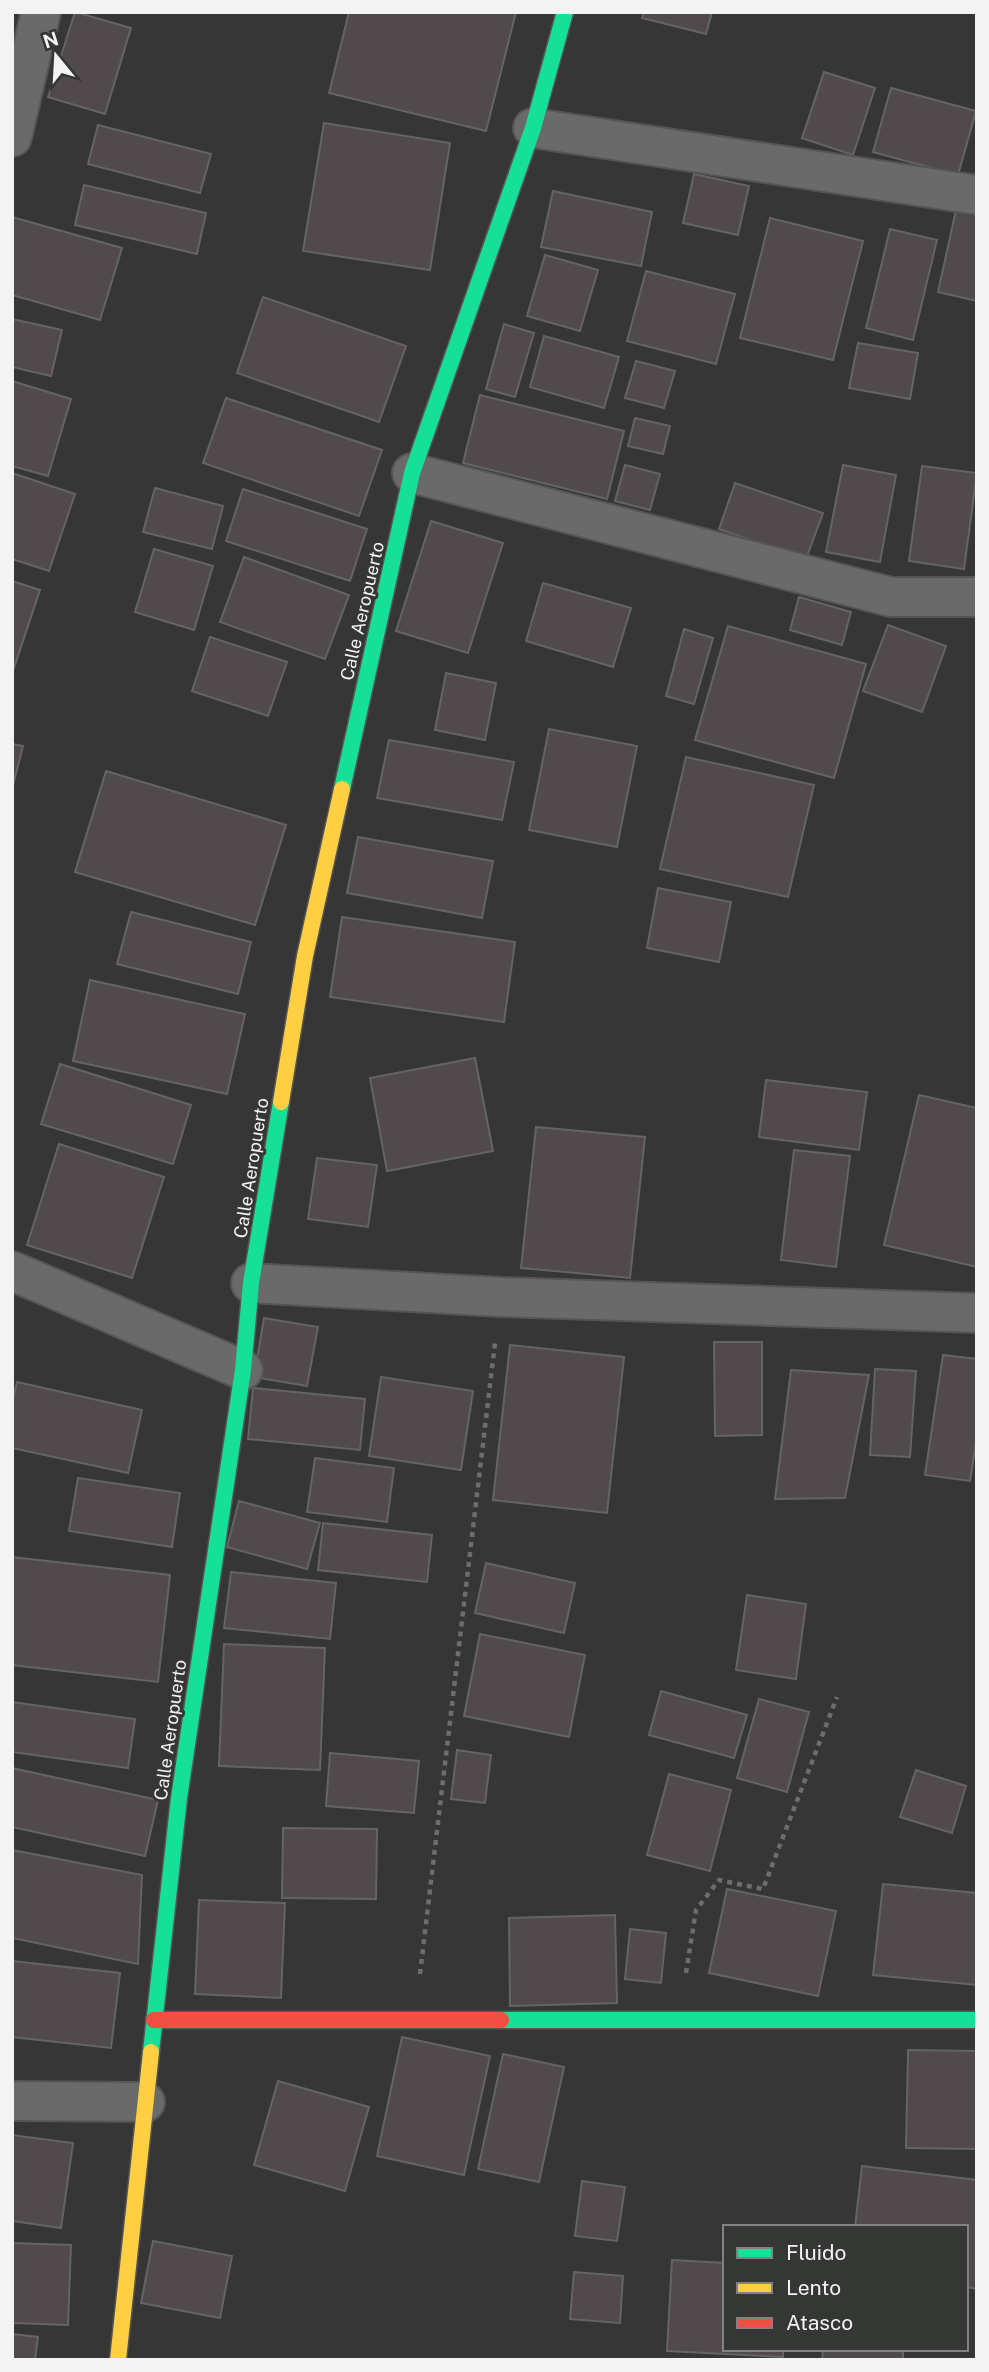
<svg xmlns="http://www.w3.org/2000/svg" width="989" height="2372" font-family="'Public Sans',sans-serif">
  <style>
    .building { fill: #504a4c; stroke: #656465; stroke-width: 2 }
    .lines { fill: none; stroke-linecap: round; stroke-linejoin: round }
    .street-casing { stroke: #555; stroke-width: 42 }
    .fast-casing { stroke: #555; stroke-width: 19 }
    .slow-casing { stroke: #555; stroke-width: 19 }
    .jam-casing { stroke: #555; stroke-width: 19 }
    .path { stroke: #6c6d6c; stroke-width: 4.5; stroke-dasharray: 5 5; stroke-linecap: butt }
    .street { stroke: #696a69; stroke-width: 38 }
    .fast { stroke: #16e098; stroke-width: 16 }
    .slow { stroke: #ffcf43; stroke-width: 16 }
    .jam { stroke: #f24e42; stroke-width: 16 }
    .labels { text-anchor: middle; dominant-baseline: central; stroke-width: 6; stroke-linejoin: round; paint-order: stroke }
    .street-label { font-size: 18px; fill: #f2f3f2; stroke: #353735 }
  </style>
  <rect width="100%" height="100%" fill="#363636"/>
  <g class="building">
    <path d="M 75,12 L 131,28 L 105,114 L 48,97 Z"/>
    <path d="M 349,12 L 516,12 L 486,131 L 329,93 Z"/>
    <path d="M 644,12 L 712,12 L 706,34 L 642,18 Z"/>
    <path d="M 824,72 L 875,88 L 853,155 L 802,138 Z"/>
    <path d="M 891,88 L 976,111 L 958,175 L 873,152 Z"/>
    <path d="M 324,123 L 450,143 L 430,270 L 303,251 Z"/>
    <path d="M 98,125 L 211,154 L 200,193 L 88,164 Z"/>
    <path d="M 694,174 L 749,186 L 738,235 L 683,223 Z"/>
    <path d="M 84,185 L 206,213 L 197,254 L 75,225 Z"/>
    <path d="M 553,191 L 652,212 L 641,266 L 541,247 Z"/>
    <path d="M 956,210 L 977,215 L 977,301 L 938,292 Z"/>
    <path d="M 12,217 L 122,248 L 100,320 L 12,295 Z"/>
    <path d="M 770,218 L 863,241 L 833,360 L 740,338 Z"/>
    <path d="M 890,229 L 937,240 L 913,340 L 866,328 Z"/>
    <path d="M 545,255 L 598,270 L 580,331 L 527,316 Z"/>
    <path d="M 646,271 L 735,294 L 716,364 L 627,341 Z"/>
    <path d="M 263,297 L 406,346 L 379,422 L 237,373 Z"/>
    <path d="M 12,319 L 62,330 L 51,376 L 12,367 Z"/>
    <path d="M 504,324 L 534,333 L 515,397 L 486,389 Z"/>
    <path d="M 544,336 L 619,357 L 604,408 L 530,387 Z"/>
    <path d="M 858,343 L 918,353 L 910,399 L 849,388 Z"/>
    <path d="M 636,361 L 675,371 L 664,408 L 625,398 Z"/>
    <path d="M 12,381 L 71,399 L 48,476 L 12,466 Z"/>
    <path d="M 480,395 L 624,431 L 607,499 L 463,463 Z"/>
    <path d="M 226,398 L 382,450 L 359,516 L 203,463 Z"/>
    <path d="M 635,418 L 670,426 L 663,454 L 628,446 Z"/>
    <path d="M 625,465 L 660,474 L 650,510 L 615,501 Z"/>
    <path d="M 843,465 L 896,475 L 880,562 L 826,552 Z"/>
    <path d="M 922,466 L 977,473 L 964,569 L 909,561 Z"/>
    <path d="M 12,473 L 75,494 L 49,571 L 12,559 Z"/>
    <path d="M 735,483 L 823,513 L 806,559 L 719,529 Z"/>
    <path d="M 155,488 L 223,506 L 212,549 L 143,532 Z"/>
    <path d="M 243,489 L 367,529 L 350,581 L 226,541 Z"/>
    <path d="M 431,521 L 503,543 L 468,653 L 396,631 Z"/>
    <path d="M 154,549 L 213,566 L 194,630 L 135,612 Z"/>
    <path d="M 244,557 L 349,595 L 325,659 L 220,622 Z"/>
    <path d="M 12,581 L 40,590 L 12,674 Z"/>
    <path d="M 543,583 L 631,608 L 613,667 L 526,641 Z"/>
    <path d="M 799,597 L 851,612 L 842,645 L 790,630 Z"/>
    <path d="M 888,625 L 946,646 L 922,712 L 863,691 Z"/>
    <path d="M 728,626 L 866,664 L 834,778 L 695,740 Z"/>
    <path d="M 684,629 L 713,638 L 694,704 L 666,696 Z"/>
    <path d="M 210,637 L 287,662 L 268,716 L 192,691 Z"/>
    <path d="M 446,673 L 496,683 L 485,740 L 435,730 Z"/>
    <path d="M 549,729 L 637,746 L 617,847 L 529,830 Z"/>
    <path d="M 389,740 L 514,762 L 502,820 L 377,798 Z"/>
    <path d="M 12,744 L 23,746 L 12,789 Z"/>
    <path d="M 686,757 L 814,785 L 788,897 L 660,869 Z"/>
    <path d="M 106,771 L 286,825 L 255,925 L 75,872 Z"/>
    <path d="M 358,837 L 493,861 L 482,918 L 347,893 Z"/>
    <path d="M 658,888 L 731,902 L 719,962 L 647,948 Z"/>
    <path d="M 131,912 L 251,942 L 238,994 L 117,964 Z"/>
    <path d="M 342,917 L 515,942 L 504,1022 L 330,997 Z"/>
    <path d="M 90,980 L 245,1014 L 227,1094 L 73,1061 Z"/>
    <path d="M 475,1058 L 493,1151 L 387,1171 L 370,1078 Z"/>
    <path d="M 60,1064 L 191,1105 L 173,1164 L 41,1124 Z"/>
    <path d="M 766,1080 L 867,1092 L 859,1150 L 759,1137 Z"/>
    <path d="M 919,1095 L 977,1108 L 977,1267 L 884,1245 Z"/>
    <path d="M 536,1127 L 645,1137 L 630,1278 L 521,1268 Z"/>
    <path d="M 59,1144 L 164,1177 L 132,1278 L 27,1245 Z"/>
    <path d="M 794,1150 L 850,1156 L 836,1267 L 781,1260 Z"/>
    <path d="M 317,1158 L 377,1165 L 368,1227 L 308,1219 Z"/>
    <path d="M 264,1318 L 318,1327 L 307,1386 L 254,1377 Z"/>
    <path d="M 714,1342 L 762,1342 L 762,1435 L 715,1436 Z"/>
    <path d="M 510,1345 L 624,1357 L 607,1513 L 493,1500 Z"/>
    <path d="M 943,1355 L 977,1359 L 977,1437 L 970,1481 L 925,1475 Z"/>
    <path d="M 875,1369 L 916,1371 L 910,1457 L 870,1455 Z"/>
    <path d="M 791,1370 L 869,1375 L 845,1498 L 775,1499 Z"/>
    <path d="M 381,1377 L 473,1391 L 461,1470 L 369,1456 Z"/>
    <path d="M 17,1382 L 142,1410 L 128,1473 L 12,1448 L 12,1402 Z"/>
    <path d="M 253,1388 L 365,1399 L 360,1450 L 248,1439 Z"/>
    <path d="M 315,1458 L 394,1468 L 387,1522 L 307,1512 Z"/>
    <path d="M 78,1478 L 180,1493 L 172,1547 L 69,1531 Z"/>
    <path d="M 239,1501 L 320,1523 L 307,1569 L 227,1547 Z"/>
    <path d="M 323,1523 L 432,1535 L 427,1582 L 318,1570 Z"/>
    <path d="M 12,1557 L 170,1575 L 158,1682 L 12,1665 Z"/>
    <path d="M 486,1563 L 575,1583 L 564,1633 L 475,1613 Z"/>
    <path d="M 231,1572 L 336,1583 L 330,1639 L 224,1628 Z"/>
    <path d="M 747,1595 L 806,1604 L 796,1679 L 736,1670 Z"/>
    <path d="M 480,1634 L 585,1655 L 569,1737 L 464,1716 Z"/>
    <path d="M 224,1644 L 325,1648 L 320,1770 L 219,1766 Z"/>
    <path d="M 661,1691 L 747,1715 L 734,1758 L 649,1735 Z"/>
    <path d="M 759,1699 L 809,1712 L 787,1792 L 737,1778 Z"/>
    <path d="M 12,1702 L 135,1719 L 128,1768 L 12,1752 Z"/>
    <path d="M 457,1750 L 491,1755 L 485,1803 L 451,1799 Z"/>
    <path d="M 330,1753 L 419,1761 L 414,1813 L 326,1806 Z"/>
    <path d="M 12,1768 L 158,1800 L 145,1856 L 12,1827 Z"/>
    <path d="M 916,1770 L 966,1786 L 952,1833 L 900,1817 Z"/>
    <path d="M 669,1774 L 731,1790 L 710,1871 L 647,1855 Z"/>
    <path d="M 283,1828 L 377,1829 L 376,1899 L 282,1898 Z"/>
    <path d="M 12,1850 L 142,1875 L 138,1964 L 12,1938 Z"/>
    <path d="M 883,1884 L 977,1893 L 977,1985 L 873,1975 Z"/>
    <path d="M 727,1889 L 836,1911 L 818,1996 L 709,1973 Z"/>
    <path d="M 199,1900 L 285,1903 L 281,1998 L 195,1994 Z"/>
    <path d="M 615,1915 L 617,2003 L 510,2006 L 509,1918 Z"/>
    <path d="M 630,1929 L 666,1933 L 661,1983 L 625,1979 Z"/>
    <path d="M 12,1961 L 120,1973 L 111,2048 L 12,2037 Z"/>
    <path d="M 402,2037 L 490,2056 L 464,2175 L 377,2156 Z"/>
    <path d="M 908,2050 L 977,2051 L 977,2149 L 906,2148 Z"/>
    <path d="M 503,2054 L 564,2067 L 539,2182 L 478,2169 Z"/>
    <path d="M 278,2081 L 369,2107 L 345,2191 L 254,2165 Z"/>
    <path d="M 12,2135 L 73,2143 L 61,2228 L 12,2221 Z"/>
    <path d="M 862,2166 L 977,2180 L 977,2289 L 966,2287 L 966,2227 L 855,2227 Z"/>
    <path d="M 582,2181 L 625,2187 L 617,2241 L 575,2236 Z"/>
    <path d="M 153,2241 L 232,2256 L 220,2318 L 141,2303 Z"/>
    <path d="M 12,2243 L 71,2245 L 68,2325 L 12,2323 Z"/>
    <path d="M 672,2260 L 725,2263 L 725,2349 L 783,2349 L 783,2357 L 667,2351 Z"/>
    <path d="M 574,2272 L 623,2276 L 620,2323 L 570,2319 Z"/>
    <path d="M 12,2334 L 38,2337 L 35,2360 L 12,2360 Z"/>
    <path d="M 823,2349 L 903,2349 L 903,2360 L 822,2360 Z"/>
  </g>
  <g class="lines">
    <defs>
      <g id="street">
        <path d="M 533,128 L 977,195"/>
        <path d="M 12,137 L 41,12"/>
        <path d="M 412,473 L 891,597 L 977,597"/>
        <path d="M 12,1271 L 243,1370"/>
        <path d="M 251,1283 L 501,1297 L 977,1313"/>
        <path d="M 12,2101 L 145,2102"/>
      </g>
      <g id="fast">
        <path d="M 342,789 L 412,473 L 533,128 L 565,12"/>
        <path d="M 501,2020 L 977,2020"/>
        <path d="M 151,2052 L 179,1798 L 243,1370 L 251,1283 L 281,1102"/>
      </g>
      <g id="slow">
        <path d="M 281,1102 L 305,956 L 342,789"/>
        <path d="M 118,2360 L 151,2052"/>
      </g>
      <path id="jam" d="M 154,2020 L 501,2020"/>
    </defs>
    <use href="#street" class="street-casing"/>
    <use href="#fast" class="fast-casing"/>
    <use href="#slow" class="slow-casing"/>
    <use href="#jam" class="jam-casing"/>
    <g class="path">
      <path d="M 686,1973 L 696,1910 L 719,1880 L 763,1889 L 837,1697"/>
      <path d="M 420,1974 L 495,1343"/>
    </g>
    <use href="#street" class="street"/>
    <use href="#fast" class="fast"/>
    <use href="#slow" class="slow"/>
    <use href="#jam" class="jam"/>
  </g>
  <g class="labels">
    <g class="street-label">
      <text transform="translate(362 611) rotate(-77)">Calle Aeropuerto</text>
      <text transform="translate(251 1168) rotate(-81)">Calle Aeropuerto</text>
      <text transform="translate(170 1730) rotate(-82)">Calle Aeropuerto</text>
    </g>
  </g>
  <rect width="989" height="2372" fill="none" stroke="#f2f3f2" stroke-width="28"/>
  <rect x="723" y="2225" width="245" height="126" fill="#353735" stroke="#818281" stroke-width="2"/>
  <rect x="737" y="2248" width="35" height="10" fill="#16e098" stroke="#818281" stroke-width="2"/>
  <text x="786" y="2260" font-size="21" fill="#f2f3f2">Fluido</text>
  <rect x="737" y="2283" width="35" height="10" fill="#ffcf43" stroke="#818281" stroke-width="2"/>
  <text x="786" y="2295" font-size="21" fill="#f2f3f2">Lento</text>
  <rect x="737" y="2318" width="35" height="10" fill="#f24e42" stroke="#818281" stroke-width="2"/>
  <text x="786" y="2330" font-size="21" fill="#f2f3f2">Atasco</text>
  <g transform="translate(56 56) rotate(342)" stroke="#353735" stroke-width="5" paint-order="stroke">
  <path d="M0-5L12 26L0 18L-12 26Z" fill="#f2f3f2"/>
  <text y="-10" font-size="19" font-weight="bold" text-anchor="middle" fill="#f2f3f2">N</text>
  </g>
</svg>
